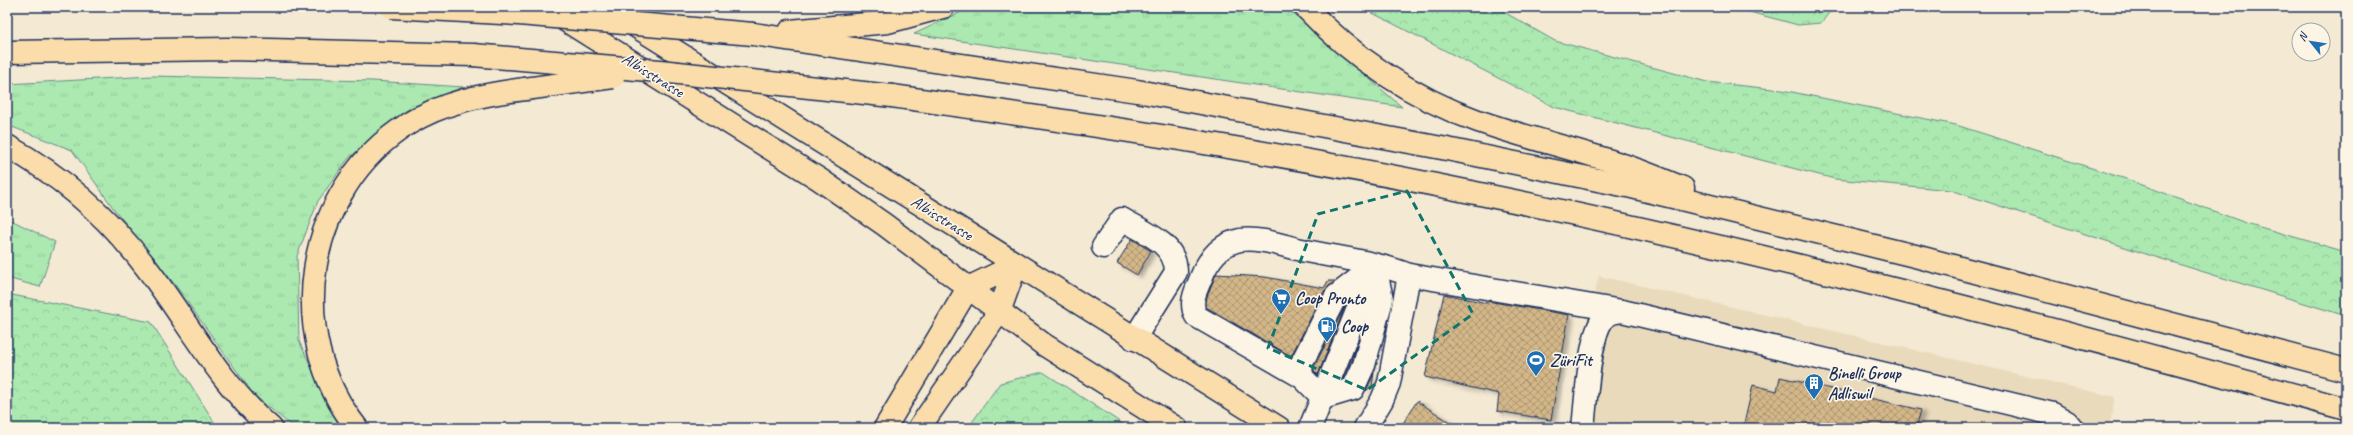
<svg xmlns="http://www.w3.org/2000/svg" width="2353" height="435" font-family="Caveat,sans-serif">
  <style>
    .built { fill: #eadabc }
    .grass { fill: url(#grass-tufts); stroke: #638c87 }
    .forest { fill: url(#forest-crowns); stroke: #638c87 }
    .building { fill: url(#building-cross-hatch); stroke: #1b2f5e; filter: url(#shadow) }
    .lines { fill: none; stroke-linecap: round; stroke-linejoin: round }
    .minor-casing { stroke: #1b2f5e; stroke-width: 25 }
    .major-casing { stroke: #1b2f5e; stroke-width: 25 }
    .highway-casing { stroke: #1b2f5e; stroke-width: 25 }
    .minor { stroke: #fcf5e5; stroke-width: 22 }
    .major { stroke: #faddab; stroke-width: 22 }
    .highway { stroke: #faddab; stroke-width: 22 }
    .highway-bridge-casing { stroke: #1b2f5e; stroke-width: 25; stroke-linecap: butt }
    .highway-bridge { stroke: #faddab; stroke-width: 22 }
    .marked { fill: none; stroke: #0f766e; stroke-width: 3; stroke-dasharray: 8 5; stroke-linejoin: round }
    .labels { text-anchor: middle; dominant-baseline: central; stroke-width: 3.5; stroke-linejoin: round; paint-order: stroke }
    .street-label { font-size: 17px; fill: #1b2f5e; stroke: #fcf5e5 }
    .poi-label { font-size: 17px; font-weight: bold; fill: #1b2f5e; stroke: #fcf5e5; text-anchor: start }
  </style>
  <defs>
    <pattern id="grass-tufts" width="24" height="20" patternUnits="userSpaceOnUse"><rect width="24" height="20" fill="#abe9b0"/><path d="M3 7l-1-3M5 7V3M7 7l1-3M15 17l-1-3M17 17v-4M19 17l1-3" fill="none" stroke="#93c89a"/></pattern>
    <pattern id="forest-crowns" width="20" height="18" patternUnits="userSpaceOnUse"><rect width="20" height="18" fill="#abe9b0"/><path d="M2 6a3 3 0 1 1 6 0M12 15a3 3 0 1 1 6 0" fill="none" stroke="#93c89a"/></pattern>
    <pattern id="building-cross-hatch" width="8" height="8" patternUnits="userSpaceOnUse"><rect width="8" height="8" fill="#d3b788"/><path d="M0 0l8 8M0 8l8-8" fill="none" stroke="#aa9572"/></pattern>
    <filter id="shadow"><feDropShadow dx="4.5" dy="2.5" stdDeviation="2" flood-color="#0004"/></filter>
  </defs>
  <rect width="100%" height="100%" fill="#f4e9d2"/>
  <filter id="ink" filterUnits="userSpaceOnUse"><feTurbulence type="fractalNoise" baseFrequency=".025" numOctaves="2"/><feDisplacementMap in="SourceGraphic" scale="8" xChannelSelector="R" yChannelSelector="G"/><feConvolveMatrix kernelMatrix="1 2 1 2 8 2 1 2 1" color-interpolation-filters="sRGB"/></filter>
  <g filter="url(#ink)">
    <path class="built" d="M 1599,276 L 2115,397 L 2109,428 L 1571,428 L 1582,342 Z"/>
    <g class="grass">
      <path d="M 972,7 L 1286,7 L 1402,107 L 914,34 Z"/>
      <path d="M 152,76 L 373,81 L 463,87 L 408,109 L 348,159 L 318,201 L 297,256 L 299,341 L 336,419 L 343,428 L 294,428 L 254,395 L 176,286 L 114,209 L 72,150 L 7,125 L 7,84 Z"/>
      <path d="M 7,218 L 55,242 L 40,287 L 7,278 Z"/>
    </g>
    <g class="forest">
      <path d="M 1361,7 L 1495,7 L 1555,41 L 1707,82 L 1782,90 L 1956,125 L 2126,179 L 2246,223 L 2346,252 L 2346,316 L 2149,255 L 1951,190 L 1835,179 L 1554,107 Z"/>
      <path d="M 1731,7 L 1830,7 L 1832,9 L 1821,23 L 1798,25 Z"/>
      <path d="M 7,294 L 151,322 L 218,428 L 7,428 Z"/>
      <path d="M 1043,372 L 1129,428 L 968,428 L 1000,383 Z"/>
    </g>
    <g class="building">
      <path d="M 1132,239 L 1151,251 L 1137,275 L 1117,263 Z"/>
      <path d="M 1216,274 L 1265,277 L 1324,288 L 1328,281 L 1335,281 L 1325,290 L 1291,356 L 1206,307 L 1207,296 Z"/>
      <path d="M 1444,294 L 1487,303 L 1487,301 L 1569,315 L 1551,420 L 1497,411 L 1499,394 L 1425,377 Z"/>
      <path d="M 1346,304 L 1318,375 L 1314,371 L 1314,367 Z"/>
      <path d="M 1356,347 L 1352,361 L 1343,379 Z"/>
      <path d="M 1374,373 L 1372,386 L 1366,391 Z"/>
      <path d="M 1780,377 L 1921,410 L 1916,428 L 1743,428 L 1753,385 L 1777,391 Z"/>
      <path d="M 1417,401 L 1459,428 L 1400,428 Z"/>
    </g>
    <g class="lines">
      <defs>
        <g id="minor">
          <path d="M 1103,247 L 1122,219 C 1144,232 1176,243 1176,272 L 1134,339"/>
          <path d="M 1409,275 L 1622,311"/>
          <path d="M 1302,377 L 1301,364 L 1336,296 L 1375,266"/>
          <path d="M 1323,398 L 1302,377 L 1196,316 C 1189,302 1196,291 1201,278 C 1208,260 1220,244 1240,240 C 1261,237 1286,247 1306,251 C 1339,258 1377,262 1409,275 L 1389,383 L 1382,400 L 1365,428"/>
          <path d="M 1323,398 L 1353,389 L 1364,365 L 1382,299 L 1375,266"/>
          <path d="M 1310,428 L 1375,266"/>
          <path d="M 1583,428 C 1586,403 1589,337 1603,319 C 1609,313 1614,312 1622,311 L 2053,414 L 2067,422 L 2072,428"/>
        </g>
        <g id="major">
          <path d="M 605,7 L 1279,428"/>
          <path d="M 557,15 L 819,179 L 885,225 L 1043,344 L 1176,428"/>
          <path d="M 968,288 L 1016,265"/>
          <path d="M 999,312 L 1016,265"/>
        </g>
        <g id="highway">
          <path d="M 1305,7 C 1352,57 1413,98 1478,121 C 1529,139 1581,150 1632,168 C 1649,174 1666,181 1683,188"/>
          <path d="M 790,31 L 888,22 L 943,7"/>
          <path d="M 753,34 L 1137,91 L 1447,149 L 1632,187 L 1915,256 L 2346,370"/>
          <path d="M 7,52 L 228,49 L 473,55"/>
          <path d="M 892,96 C 1078,122 1263,150 1446,187 C 1749,248 2048,327 2346,409"/>
          <path d="M 7,146 C 62,176 111,220 149,271 C 189,324 220,384 271,428"/>
          <path d="M 357,428 C 282,334 305,189 408,124 C 443,102 485,94 525,89"/>
          <path d="M 885,428 L 968,288"/>
          <path d="M 919,428 L 999,312"/>
        </g>
      </defs>
      <use href="#minor" class="minor-casing"/>
      <use href="#major" class="major-casing"/>
      <use href="#highway" class="highway-casing"/>
      <use href="#minor" class="minor"/>
      <use href="#major" class="major"/>
      <use href="#highway" class="highway"/>
      <defs>
        <g id="highway-bridge">
          <path d="M 391,7 L 519,14 L 753,34"/>
          <path d="M 473,55 L 660,71 L 892,96"/>
          <path d="M 525,89 L 613,77"/>
        </g>
      </defs>
      <use href="#highway-bridge" class="highway-bridge-casing"/>
      <use href="#highway-bridge" class="highway-bridge"/>
    </g>
  </g>
  <path class="marked" d="M 1407,191 L 1473,314 L 1367,390 L 1268,348 L 1318,214 Z"/>
  <defs>
    <symbol id="supermarket-pin" viewBox="-11 -11 22 30"><path d="M0 17L-7.5 6A9.5 9.5 0 1 1 7.5 6Z" fill="#1f6fb2" stroke="#fcf5e5"/><path d="M-6-5.5h2.5l.6 2H6L4.5 2H-2.5L-4.4-4H-6ZM-1.5 3.2a1.3 1.3 0 1 0 .1 0ZM3 3.2a1.3 1.3 0 1 0 .1 0Z" fill="#fff"/></symbol>
    <symbol id="fuel-pin" viewBox="-11 -11 22 30"><path d="M0 17L-7.5 6A9.5 9.5 0 1 1 7.5 6Z" fill="#1f6fb2" stroke="#fcf5e5"/><path d="M-5.5-6h7V0h2V4h1.3V-2.5L3-4.5l.8-.8L6-3V5H2.5V1h-1V6h-7ZM-4.2-4.7v3.2H.2V-4.7Z" fill="#fff"/></symbol>
    <symbol id="stadium-pin" viewBox="-11 -11 22 30"><path d="M0 17L-7.5 6A9.5 9.5 0 1 1 7.5 6Z" fill="#1f6fb2" stroke="#fcf5e5"/><path d="M0-5a6.5 5 0 1 0 0 10a6.5 5 0 1 0 0-10ZM-3.5-1.8h7v3.6h-7Z" fill="#fff"/></symbol>
    <symbol id="building-pin" viewBox="-11 -11 22 30"><path d="M0 17L-7.5 6A9.5 9.5 0 1 1 7.5 6Z" fill="#1f6fb2" stroke="#fcf5e5"/><path d="M-4-6H4V6H1V3H-1V6H-4ZM-2.5-4.3h1.7v1.8h-1.7ZM.8-4.3h1.7v1.8H.8ZM-2.5-1h1.7V.8h-1.7ZM.8-1h1.7V.8H.8Z" fill="#fff"/></symbol>
  </defs>
  <g fill-rule="evenodd">
    <use href="#supermarket-pin" x="1270" y="287" width="22" height="30"/>
    <use href="#fuel-pin" x="1316" y="315" width="22" height="30"/>
    <use href="#stadium-pin" x="1525" y="349" width="22" height="30"/>
    <use href="#building-pin" x="1803" y="372" width="22" height="30"/>
  </g>
  <g class="labels">
    <g class="street-label">
      <text transform="translate(653 75) rotate(32)">Albisstrasse</text>
      <text transform="translate(942 218) rotate(32)">Albisstrasse</text>
    </g>
    <g class="poi-label">
      <text x="1295" y="298">Coop Pronto</text>
      <text x="1341" y="326">Coop</text>
      <text x="1550" y="360">ZüriFit</text>
      <text x="1828" y="373">Binelli Group<tspan x="1828" dy="20">Adliswil</tspan></text>
    </g>
  </g>
  <rect width="2353" height="435" fill="none" stroke="#fcf5e5" stroke-width="24"/>
  <rect x="12" y="12" width="2329" height="411" fill="none" stroke="#1b2f5e" stroke-width="1.5" filter="url(#ink)"/>
  <g transform="translate(2311 42) rotate(300)"><circle r="19" fill="#fcf5e5" stroke="#a2a6af"/>
  <path d="M0-3L7 15L0 10L-7 15Z" fill="#1f6fb2"/>
  <text y="-6" font-size="11" font-weight="bold" text-anchor="middle" fill="#1b2f5e">N</text>
  </g>
</svg>
